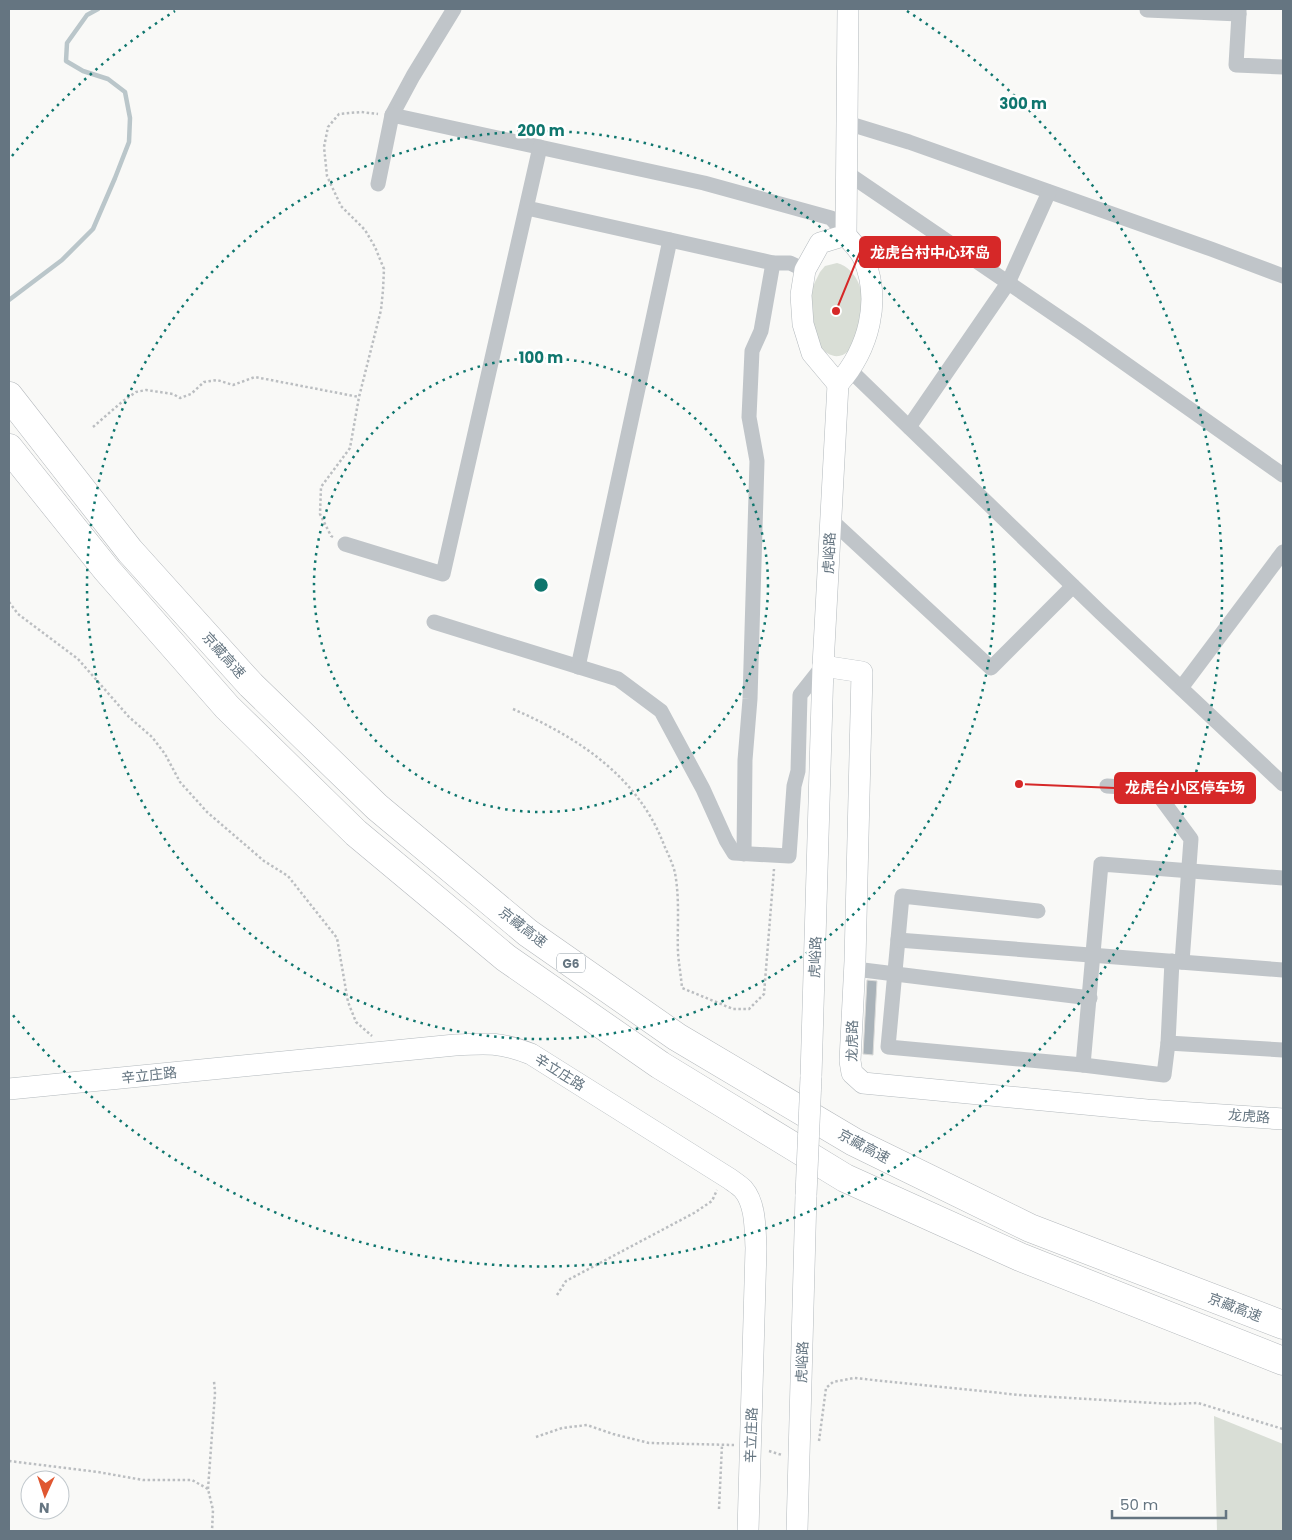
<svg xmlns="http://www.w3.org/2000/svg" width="1292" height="1540" font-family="Poppins,'Noto Sans SC',sans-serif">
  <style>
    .green { fill: #d9ded6 }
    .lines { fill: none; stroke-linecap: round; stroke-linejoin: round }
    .stream { stroke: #bac6ca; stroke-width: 4.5 }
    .building { fill: #a9b2b8; stroke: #dbdbd9 }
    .secondary-casing { stroke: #b3b9bd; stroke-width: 22 }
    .highway-casing { stroke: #b4b8bc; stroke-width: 29 }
    .path { stroke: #bbbec1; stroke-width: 2.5; stroke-dasharray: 2.5 2.5; stroke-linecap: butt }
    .street { stroke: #c0c5c9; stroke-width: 15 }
    .secondary { stroke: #fff; stroke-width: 21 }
    .highway { stroke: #fff; stroke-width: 28 }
    .secondary-bridge-casing { stroke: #b3b9bd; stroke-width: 22; stroke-linecap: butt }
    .secondary-bridge { stroke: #fff; stroke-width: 21 }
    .ring { fill: none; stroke: #0f766e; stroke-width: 2.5; stroke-dasharray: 2.5 5 }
    .labels { text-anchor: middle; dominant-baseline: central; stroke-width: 5; stroke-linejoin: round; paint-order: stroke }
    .shield { fill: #fff; stroke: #939ea7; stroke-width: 1 }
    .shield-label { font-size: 12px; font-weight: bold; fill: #657581 }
    .street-label { font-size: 14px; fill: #657581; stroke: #fff }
    .centre { fill: #0f766e; stroke: #fff; stroke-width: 2.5 }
    .ring-label { font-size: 15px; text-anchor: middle; font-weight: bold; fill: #0f766e; stroke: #fff; stroke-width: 5; stroke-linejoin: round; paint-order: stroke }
    .leader { fill: none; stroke: #d62828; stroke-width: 2 }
    .callout-dot { fill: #d62828; stroke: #fff; stroke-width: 2 }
    .callout { fill: #d62828; stroke: #d62828; stroke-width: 2 }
    .callout-label { font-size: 15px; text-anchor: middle; font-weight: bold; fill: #fff }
  </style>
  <rect width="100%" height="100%" fill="#f9f9f7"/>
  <g class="green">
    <path d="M 837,263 C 858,268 867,298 863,318 C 861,324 858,330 855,336 C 852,344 850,354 839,356 C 831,357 825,352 819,347 L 809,305 L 813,286 L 820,272 L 825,266 Z"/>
    <path d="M 1214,1416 L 1283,1444 L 1283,1531 L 1217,1531 Z"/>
  </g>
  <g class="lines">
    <path class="stream" d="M 9,300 L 62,260 L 93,229 L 115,178 L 129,142 L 130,118 L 125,92 L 108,79 L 83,71 L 66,61 L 67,43 L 87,15 L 98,9"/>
  </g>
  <path class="building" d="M 867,980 L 877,981 L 873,1055 L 863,1054 Z"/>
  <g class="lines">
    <defs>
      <g id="secondary">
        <path d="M 846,235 L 820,243 L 805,270 L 801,295 L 803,324 L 812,353 L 838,384 C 869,349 882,300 863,257 C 859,249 851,242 846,235 L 848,9"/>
        <path d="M 823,666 L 862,672 L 855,961 L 850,1061 L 852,1073 L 863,1083 L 1147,1110 L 1283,1119"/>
        <path d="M 811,1077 L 823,666 L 838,384"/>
        <path d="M 9,1089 L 455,1045 C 486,1043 501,1042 531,1054 L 730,1179 C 734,1182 739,1185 743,1189 C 756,1204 755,1229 756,1248 L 748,1531"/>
        <path d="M 797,1531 L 806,1195"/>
      </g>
      <g id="highway">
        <path d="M 9,396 L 130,551 L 251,685 L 377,807 L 528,933 L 677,1037 L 854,1142 L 1030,1228 L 1283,1325"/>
        <path d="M 9,448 L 106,569 L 227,707 L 356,833 L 506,958 L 660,1065 L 845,1178 L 1020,1257 L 1283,1361"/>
      </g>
    </defs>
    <use href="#secondary" class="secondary-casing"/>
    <use href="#highway" class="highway-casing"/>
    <g class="path">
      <path d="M 93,427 L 123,401 L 136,392 L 146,390 L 173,394 L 180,398 L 191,394 L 204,382 L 217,380 L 233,385 L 255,377 L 359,397"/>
      <path d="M 333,537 L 331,536 L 320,514 L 321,487 L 350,448 L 359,397 L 381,310 L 383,290 L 384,269 L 375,247 L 365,230 L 341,206 L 327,176 L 324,147 L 328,127 L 339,114 L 361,112 L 378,114"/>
      <path d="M 9,602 L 18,614 L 78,659 L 129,717 L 152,737 L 165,754 L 180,782 L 207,812 L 264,861 L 288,876 L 337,938 L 348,1002 L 356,1022 L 372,1036"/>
      <path d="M 513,709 C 577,737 638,776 664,845 C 668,854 673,864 675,873 C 680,900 677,927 678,953 C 679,965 681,976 682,988 L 733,1009 L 749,1009 L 764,994 L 774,869"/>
      <path d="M 557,1295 L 566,1281 L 694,1213 L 712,1201 L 717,1190"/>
      <path d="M 536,1437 L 562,1428 L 587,1425 L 613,1434 L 649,1443 L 734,1445"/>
      <path d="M 819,1441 L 826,1388 L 833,1382 L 854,1378 L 1020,1395 L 1171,1404 L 1198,1403 L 1283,1429"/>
      <path d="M 769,1451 L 782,1455"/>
      <path d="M 9,1461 L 98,1472 L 143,1480 L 192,1480 L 208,1489 L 213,1510 L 212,1531"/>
      <path d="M 208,1489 L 215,1393 L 214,1381"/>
      <path d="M 719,1509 L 722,1445"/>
    </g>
    <g class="street">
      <path d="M 1147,10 L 1239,14 L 1239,9"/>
      <path d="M 1239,14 L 1236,65 L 1283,67"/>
      <path d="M 392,115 L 413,76 L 454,9"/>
      <path d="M 847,123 L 909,142 L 1211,249 L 1283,276"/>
      <path d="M 847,173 L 1082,333 L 1283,475"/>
      <path d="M 378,184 L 392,115 L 704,183 L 831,218 L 846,235"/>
      <path d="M 527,208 L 773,263"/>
      <path d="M 850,370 L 1101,613 L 1283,784"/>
      <path d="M 909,427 L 1008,283 L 1049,192"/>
      <path d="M 831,520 L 991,668 L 1073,586"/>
      <path d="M 345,544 L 443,574 L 540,147"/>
      <path d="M 434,622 L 618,679 L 661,711 L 703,789 L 726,840 L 734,853 L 789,856 L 794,786 L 798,771 L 800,695 L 823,666"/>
      <path d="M 578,667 L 670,240"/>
      <path d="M 1181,688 L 1283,552"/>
      <path d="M 1107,786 L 1154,789 L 1191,839 L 1182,962"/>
      <path d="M 744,854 L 745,760 L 750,699 L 757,461 L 749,417 L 752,351 L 761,331 L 773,263 L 790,263 L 805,270"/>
      <path d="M 1038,911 L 902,896 L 888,1047 L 1083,1065 L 1164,1075 L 1168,1043 L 1283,1050"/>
      <path d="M 898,940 L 1283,970"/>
      <path d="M 855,969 L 1090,998"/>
      <path d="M 1168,1043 L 1172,961"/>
      <path d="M 1083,1065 L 1101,864 L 1283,878"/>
    </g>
    <use href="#secondary" class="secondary"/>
    <use href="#highway" class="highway"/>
    <defs>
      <path id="secondary-bridge" d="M 806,1195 L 811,1077"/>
    </defs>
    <use href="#secondary-bridge" class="secondary-bridge-casing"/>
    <use href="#secondary-bridge" class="secondary-bridge"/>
  </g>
  <g class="ring">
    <circle cx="541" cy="585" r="227"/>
    <circle cx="541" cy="585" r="454"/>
    <path d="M12 156A681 681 0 0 1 175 11M907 11A681 681 0 1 1 12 1014"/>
  </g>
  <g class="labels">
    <rect class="shield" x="557" y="953.5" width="28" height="19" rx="4"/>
    <g class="shield-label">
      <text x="571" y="963">G6</text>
    </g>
    <g class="street-label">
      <text transform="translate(829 553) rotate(-87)">虎峪路</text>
      <text transform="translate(224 655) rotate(48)">京藏高速</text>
      <text transform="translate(523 927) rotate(38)">京藏高速</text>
      <text transform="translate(815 957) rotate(-88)">虎峪路</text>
      <text transform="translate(852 1041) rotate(-89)">龙虎路</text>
      <text transform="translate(560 1072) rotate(32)">辛立庄路</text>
      <text transform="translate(149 1075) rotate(-6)">辛立庄路</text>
      <text transform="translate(1249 1116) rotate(4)">龙虎路</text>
      <text transform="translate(864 1146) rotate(28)">京藏高速</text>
      <text transform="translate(1235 1307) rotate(21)">京藏高速</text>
      <text transform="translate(802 1362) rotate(-88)">虎峪路</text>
      <text transform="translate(751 1435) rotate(-88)">辛立庄路</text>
    </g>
  </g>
  <circle cx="541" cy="585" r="8" class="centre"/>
  <g class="ring-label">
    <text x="1023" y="109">300 m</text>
    <text x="541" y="136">200 m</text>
    <text x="541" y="363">100 m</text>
  </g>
  <path class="leader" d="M836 311L860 252M1019 784L1115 788"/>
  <g class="callout-dot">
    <circle cx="836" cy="311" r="5"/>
    <circle cx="1019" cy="784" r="5"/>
  </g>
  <g class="callout">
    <rect x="860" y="237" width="140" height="30" rx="5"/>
    <rect x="1115" y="773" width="140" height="30" rx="5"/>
  </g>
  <g class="callout-label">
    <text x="930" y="258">龙虎台村中心环岛</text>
    <text x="1185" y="793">龙虎台小区停车场</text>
  </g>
  <rect width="1292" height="1540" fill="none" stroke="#657581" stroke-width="20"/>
  <g transform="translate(45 1495) rotate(183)"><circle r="24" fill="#ffffff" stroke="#c1c8cd"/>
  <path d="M0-4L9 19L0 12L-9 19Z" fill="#e05731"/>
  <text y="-8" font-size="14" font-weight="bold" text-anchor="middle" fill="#657581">N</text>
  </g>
  <path d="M1112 1510v8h114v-8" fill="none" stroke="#657581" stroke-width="2.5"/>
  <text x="1120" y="1510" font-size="15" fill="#657581" stroke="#ffffff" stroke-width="4" paint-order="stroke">50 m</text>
</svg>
